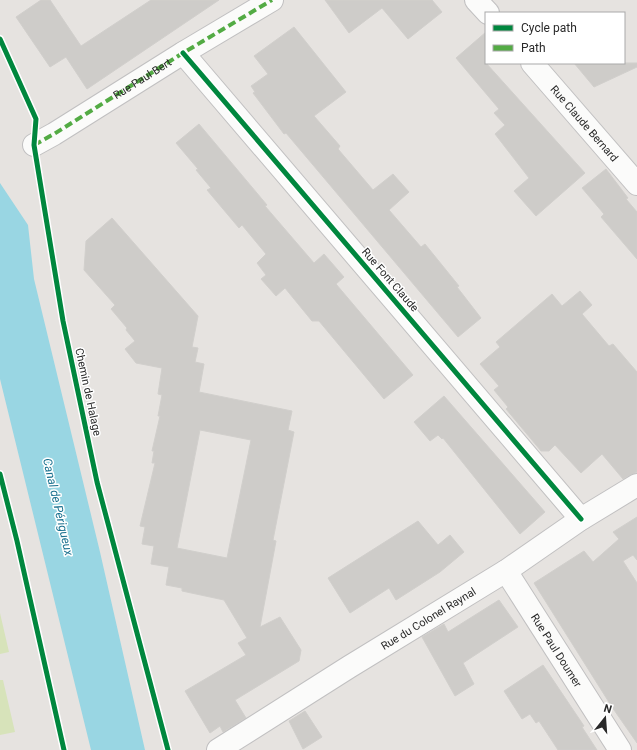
<svg xmlns="http://www.w3.org/2000/svg" width="637" height="750" font-family="Roboto,sans-serif">
  <style>
    .pitch { fill: #d7e3ba }
    .water { fill: #99d6e3 }
    .building { fill: #ceccc9; stroke: #d1cfcc; fill-rule: evenodd }
    .lines { fill: none; stroke-linecap: round; stroke-linejoin: round }
    .minor-casing { stroke: #c1c0c1; stroke-width: 24 }
    .secondary-casing { stroke: #c1c0c1; stroke-width: 24 }
    .minor { stroke: #fbfbfa; stroke-width: 22 }
    .secondary { stroke: #fbfbfa; stroke-width: 22 }
    .quiet { stroke: #53ab44; stroke-width: 4; stroke-dasharray: 8 4; stroke-linecap: butt }
    .cycleway-casing { stroke: #fff; stroke-width: 8 }
    .cycleway { stroke: #00873e; stroke-width: 5 }
    .labels { text-anchor: middle; dominant-baseline: central; stroke-width: 3; stroke-linejoin: round; paint-order: stroke }
    .street-label { font-size: 11px; fill: #292929; stroke: #fff }
    .water-label { font-size: 12px; font-style: italic; fill: #19708e; stroke: #fff }
  </style>
  <rect width="100%" height="100%" fill="#e6e3e0"/>
  <g class="pitch">
    <path d="M 0,613 L 9,652 L 0,654 Z"/>
    <path d="M 0,680 L 3,680 L 15,732 L 0,735 Z"/>
  </g>
  <path class="water" d="M 0,183 L 28,225 L 34,279 L 100,552 L 145,750 L 91,750 L 0,379 Z"/>
  <g class="building">
    <path d="M 41,0 L 50,0 L 81,46 L 151,0 L 219,0 L 87,89 L 66,57 L 50,67 L 16,17 Z"/>
    <path d="M 325,0 L 432,0 L 442,12 L 408,39 L 382,8 L 349,33 Z"/>
    <path d="M 294,27 L 346,92 L 314,116 L 340,146 L 338,149 L 373,190 L 393,174 L 409,192 L 389,210 L 421,247 L 425,244 L 459,286 L 457,287 L 481,318 L 458,337 L 313,165 L 286,133 L 284,134 L 253,93 L 255,92 L 251,86 L 268,74 L 254,56 Z"/>
    <path d="M 486,32 L 486,63 L 585,173 L 536,216 L 514,191 L 529,178 L 495,134 L 505,125 L 494,113 L 499,109 L 456,58 Z"/>
    <path d="M 574,63 L 637,63 L 637,67 L 594,87 Z"/>
    <path d="M 199,124 L 267,205 L 265,206 L 314,263 L 324,254 L 344,277 L 336,284 L 413,375 L 384,399 L 319,321 L 312,321 L 285,288 L 276,296 L 261,279 L 266,275 L 257,263 L 266,254 L 242,225 L 239,228 L 207,190 L 211,188 L 196,170 L 198,169 L 176,143 Z"/>
    <path d="M 606,169 L 628,198 L 626,199 L 637,212 L 637,259 L 601,217 L 604,214 L 582,188 Z"/>
    <path d="M 112,218 L 198,316 L 192,347 L 198,348 L 195,362 L 204,364 L 199,392 L 292,411 L 288,430 L 294,432 L 273,540 L 276,541 L 260,627 L 280,617 L 301,650 L 299,661 L 235,700 L 246,718 L 223,732 L 220,726 L 210,733 L 185,691 L 246,655 L 238,643 L 247,638 L 224,600 L 182,591 L 182,588 L 166,585 L 169,567 L 151,564 L 154,546 L 142,544 L 145,527 L 140,526 L 155,463 L 152,463 L 154,451 L 152,451 L 160,416 L 158,416 L 162,395 L 158,394 L 162,368 L 136,363 L 125,349 L 135,341 L 126,330 L 127,328 L 111,309 L 115,305 L 84,270 L 86,241 ZM 200,430 L 251,440 L 227,558 L 177,548 Z"/>
    <path d="M 580,291 L 592,305 L 582,314 L 609,346 L 613,344 L 637,372 L 637,472 L 623,479 L 602,454 L 581,473 L 555,445 L 549,451 L 541,451 L 506,409 L 508,407 L 494,390 L 499,386 L 480,364 L 500,347 L 496,342 L 552,294 L 562,306 Z"/>
    <path d="M 444,396 L 545,512 L 520,534 L 443,438 L 442,439 L 438,435 L 430,441 L 414,422 Z"/>
    <path d="M 637,517 L 637,560 L 633,555 L 623,561 L 637,583 L 637,743 L 612,707 L 534,583 L 584,551 L 593,562 L 619,539 L 613,532 Z"/>
    <path d="M 418,521 L 438,545 L 450,535 L 464,552 L 440,572 L 396,600 L 389,588 L 350,613 L 328,578 Z"/>
    <path d="M 499,600 L 518,627 L 463,663 L 474,684 L 455,696 L 422,637 L 444,624 L 448,632 Z"/>
    <path d="M 543,665 L 584,726 L 582,727 L 597,750 L 558,750 L 539,721 L 536,723 L 530,714 L 522,719 L 504,691 Z"/>
    <path d="M 305,711 L 322,737 L 303,749 L 289,721 Z"/>
  </g>
  <g class="lines">
    <defs>
      <g id="minor">
        <path d="M 183,53 L 581,519"/>
        <path id="s1" d="M 34,145 L 54,134 L 183,53 L 272,0"/>
        <path id="s2" d="M 506,571 L 620,750"/>
        <path id="s3" d="M 218,750 L 349,667 L 506,571 L 581,519 L 637,485"/>
      </g>
      <g id="secondary">
        <path d="M 476,0 L 488,13"/>
        <path id="s4" d="M 532,63 L 637,184"/>
      </g>
    </defs>
    <use href="#minor" class="minor-casing"/>
    <use href="#secondary" class="secondary-casing"/>
    <use href="#minor" class="minor"/>
    <use href="#secondary" class="secondary"/>
    <path class="quiet" d="M 34,145 L 54,134 L 183,53 L 272,0"/>
    <defs>
      <g id="cycleway">
        <path d="M 0,39 L 36,119 L 34,145 L 63,321 L 97,482 L 168,750"/>
        <path d="M 183,53 L 581,519"/>
        <path d="M 0,474 L 17,541 L 64,750"/>
      </g>
    </defs>
    <use href="#cycleway" class="cycleway-casing"/>
    <use href="#cycleway" class="cycleway"/>
  </g>
  <g class="labels">
    <g class="street-label">
      <text stroke="none"><textPath href="#s1" startOffset="127">Rue Paul Bert</textPath></text>
      <text stroke="none"><textPath href="#s4" startOffset="80">Rue Claude Bernard</textPath></text>
      <text transform="translate(390 280) rotate(49)">Rue Font Claude</text>
      <text transform="translate(88 392) rotate(78)">Chemin de Halage</text>
      <text stroke="none"><textPath href="#s3" startOffset="248">Rue du Colonel Raynal</textPath></text>
      <text stroke="none"><textPath href="#s2" startOffset="94">Rue Paul Doumer</textPath></text>
    </g>
    <g class="water-label">
      <text transform="translate(58 507) rotate(77)">Canal de Périgueux</text>
    </g>
  </g>
  <rect x="485" y="12" width="140" height="52" fill="#ffffff" stroke="#a9a9a9"/>
  <rect x="493" y="25" width="20" height="6" fill="#00873e" stroke="#a9a9a9"/>
  <text x="521" y="32" font-size="12" fill="#292929">Cycle path</text>
  <rect x="493" y="45" width="20" height="6" fill="#53ab44" stroke="#a9a9a9"/>
  <text x="521" y="52" font-size="12" fill="#292929">Path</text>
  <g transform="translate(605 718) rotate(17)" stroke="#ffffff" stroke-width="3" paint-order="stroke">
  <path d="M0-3L7 15L0 10L-7 15Z" fill="#292929"/>
  <text y="-6" font-size="11" font-weight="bold" text-anchor="middle" fill="#292929">N</text>
  </g>
</svg>
